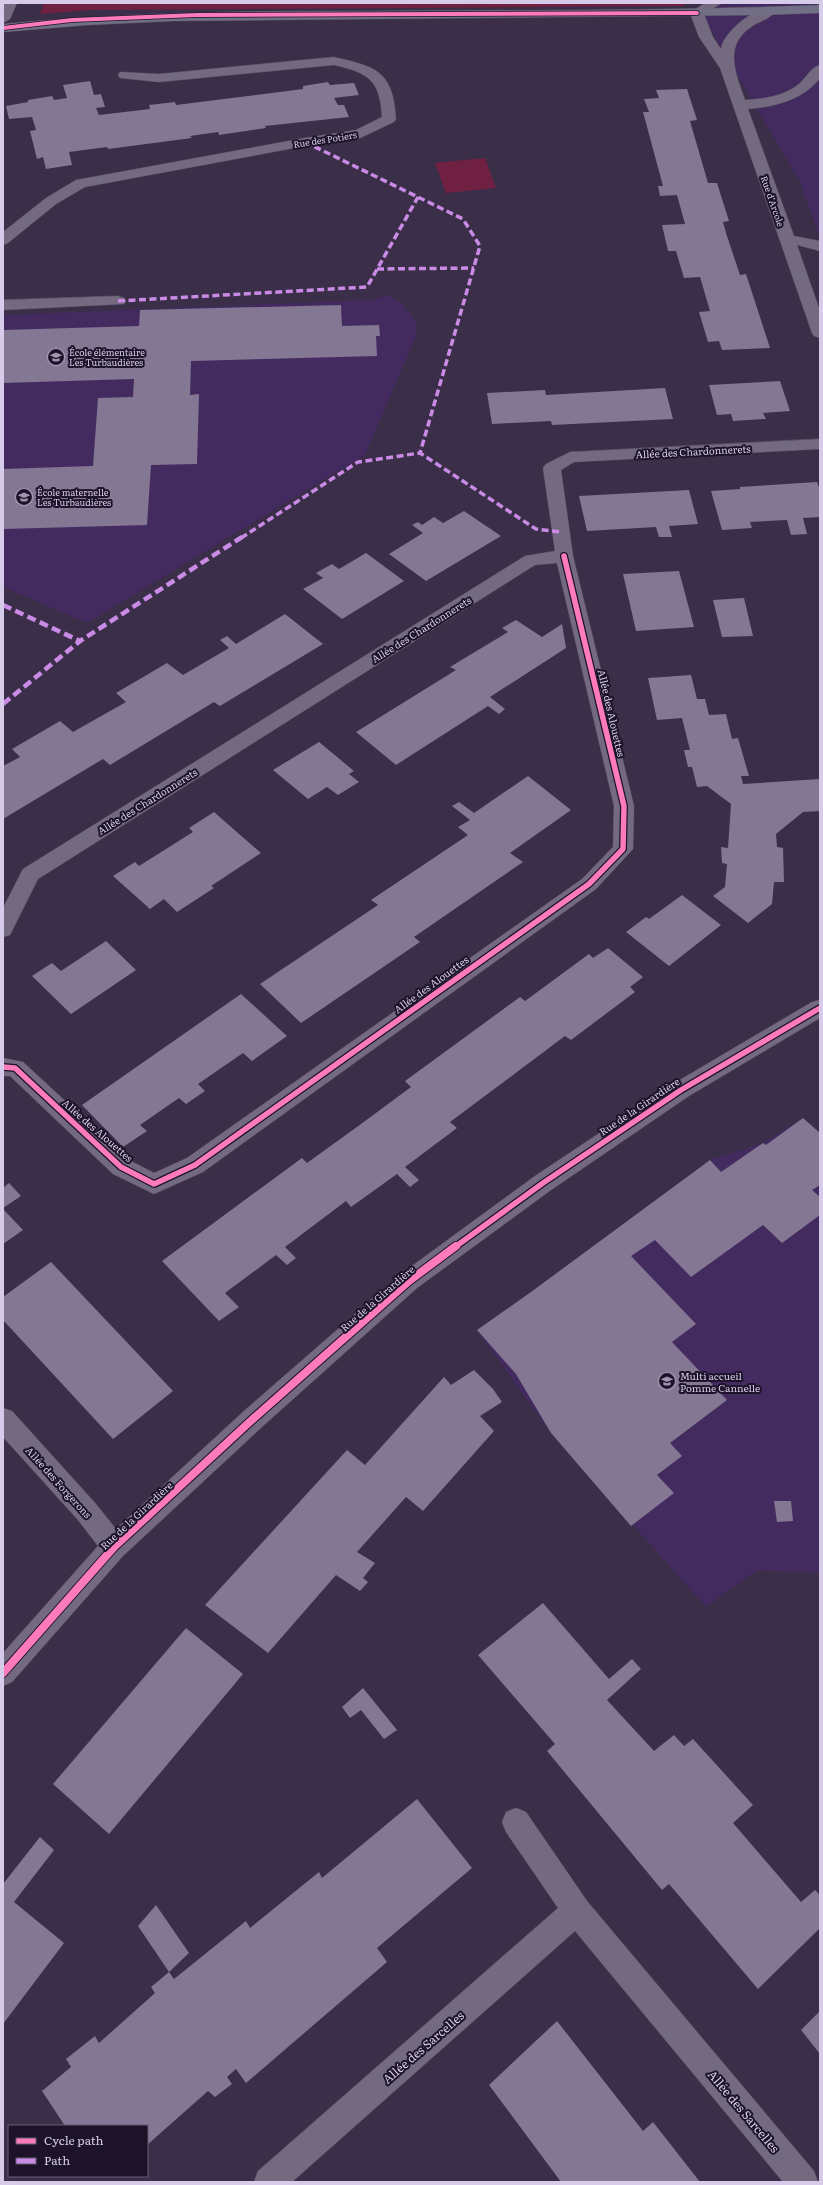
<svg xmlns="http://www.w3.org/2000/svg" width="823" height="2185" font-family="Literata,serif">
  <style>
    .built { fill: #432b5f }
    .green { fill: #702141 }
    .building { fill: #837794 }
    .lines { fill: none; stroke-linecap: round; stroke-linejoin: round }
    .minor-casing { stroke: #554b62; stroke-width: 1 }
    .major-casing { stroke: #554b62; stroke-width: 1 }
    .minor { fill: #736a7f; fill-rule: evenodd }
    .major { fill: #706f85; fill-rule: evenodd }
    .quiet-far1 { stroke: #ca8be6; stroke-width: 3.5; stroke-dasharray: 7 3.5; stroke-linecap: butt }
    .quiet { stroke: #ca8be6; stroke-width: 4.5; stroke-dasharray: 9 4.5; stroke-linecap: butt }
    .cycleway-far2-casing { stroke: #1c1329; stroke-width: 5.5 }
    .cycleway-far1-casing { stroke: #1c1329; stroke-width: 8 }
    .cycleway-casing { stroke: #1c1329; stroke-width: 10 }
    .cycleway-far2 { stroke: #fd7abc; stroke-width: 4 }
    .cycleway-far1 { stroke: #fd7abc; stroke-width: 5.5 }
    .cycleway { stroke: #fd7abc; stroke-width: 8 }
    .labels { text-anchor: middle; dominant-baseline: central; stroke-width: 4; stroke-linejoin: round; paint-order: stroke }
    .far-street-label { font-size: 9px; fill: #d6cbe9; stroke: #1c1329 }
    .far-poi-label { font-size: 9px; fill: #d6cbe9; stroke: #1c1329; text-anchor: start }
    .street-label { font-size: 10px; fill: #d6cbe9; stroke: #1c1329 }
    .poi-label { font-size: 10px; fill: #d6cbe9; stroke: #1c1329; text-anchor: start }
    .near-street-label { font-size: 12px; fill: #d6cbe9; stroke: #1c1329 }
  </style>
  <rect width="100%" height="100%" fill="#3a2e49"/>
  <g class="built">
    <path d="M 711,3 L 820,3 L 820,238 L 800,182 L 697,7 Z"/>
    <path d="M 387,295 L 402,303 L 417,324 L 416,336 L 365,455 L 87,623 L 3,587 L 3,315 L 372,300 Z"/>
    <path d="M 803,1118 L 820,1133 L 820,1573 L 757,1570 L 706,1607 L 551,1433 L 477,1330 L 531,1292 L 710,1160 L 763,1143 Z"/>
  </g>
  <g class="green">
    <path d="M 44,3 L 687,3 L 683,6 L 91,10 L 40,14 Z"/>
    <path d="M 485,158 L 496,188 L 446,193 L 435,163 Z"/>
  </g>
  <g class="building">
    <path d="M 90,81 L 94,95 L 101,94 L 105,107 L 96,108 L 99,115 L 150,109 L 149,105 L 175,102 L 176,105 L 303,89 L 303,86 L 328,82 L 330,85 L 354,83 L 359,95 L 334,98 L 338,105 L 344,105 L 349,117 L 265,126 L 266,128 L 219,135 L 218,132 L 190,136 L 192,138 L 108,149 L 107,147 L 69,152 L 72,165 L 46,169 L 43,157 L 37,159 L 30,131 L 36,130 L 32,117 L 9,119 L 6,106 L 28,102 L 28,100 L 52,96 L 54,100 L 67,98 L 63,85 Z"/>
    <path d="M 687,89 L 697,120 L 690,121 L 708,183 L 717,183 L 729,221 L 723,222 L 727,236 L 740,275 L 746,274 L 770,348 L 722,350 L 719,341 L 708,342 L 699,312 L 710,311 L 700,277 L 684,278 L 676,251 L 668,251 L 662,225 L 685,224 L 677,195 L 660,196 L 658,186 L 663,186 L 643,112 L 649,112 L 644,99 L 659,98 L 656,90 Z"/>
    <path d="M 341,305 L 342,326 L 379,325 L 380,336 L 376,336 L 377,356 L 191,361 L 190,395 L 199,394 L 197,464 L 151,465 L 147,525 L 3,529 L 3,469 L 93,466 L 98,398 L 133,397 L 134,379 L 3,383 L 3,330 L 139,326 L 140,310 Z"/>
    <path d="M 780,381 L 790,411 L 763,413 L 766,419 L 733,421 L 731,414 L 717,415 L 709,385 Z"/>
    <path d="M 665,388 L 673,419 L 552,425 L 551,421 L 492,424 L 487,393 L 545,390 L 546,395 Z"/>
    <path d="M 817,482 L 820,490 L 820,517 L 803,518 L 807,534 L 791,535 L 787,520 L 750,522 L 752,528 L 722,530 L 711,491 L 740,489 L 740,487 Z"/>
    <path d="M 689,490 L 698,524 L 669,526 L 672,537 L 659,537 L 656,527 L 587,531 L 579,496 Z"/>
    <path d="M 464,511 L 501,536 L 426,581 L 389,554 L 423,533 L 412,525 L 418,522 L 422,525 L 434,517 L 443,523 Z"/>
    <path d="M 366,553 L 404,581 L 342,619 L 303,589 L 323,578 L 316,573 L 332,564 L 339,569 Z"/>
    <path d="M 679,571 L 694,627 L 636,631 L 623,574 Z"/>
    <path d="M 744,598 L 753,636 L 722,637 L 713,600 Z"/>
    <path d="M 285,614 L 323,644 L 220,706 L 214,702 L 110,765 L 103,759 L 3,819 L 3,766 L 20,757 L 12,749 L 60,721 L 73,732 L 126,702 L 116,693 L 167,663 L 183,675 L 229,648 L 220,640 L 227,636 L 236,644 Z"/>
    <path d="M 516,620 L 542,637 L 562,624 L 566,648 L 490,697 L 505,709 L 499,714 L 488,706 L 396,765 L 356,732 L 456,670 L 450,667 L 508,632 L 502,628 Z"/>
    <path d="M 691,675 L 697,699 L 705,699 L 709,715 L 726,714 L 732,739 L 738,738 L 749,776 L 741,776 L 743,784 L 820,779 L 820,811 L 803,812 L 776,834 L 777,847 L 783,848 L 784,882 L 774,882 L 772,904 L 748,923 L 713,896 L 725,887 L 727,864 L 722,863 L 721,847 L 728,848 L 731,804 L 707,786 L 697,787 L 692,767 L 688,767 L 684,750 L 690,750 L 682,718 L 657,720 L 648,678 Z"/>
    <path d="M 319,742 L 354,771 L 349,774 L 359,782 L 338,795 L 327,787 L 308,799 L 273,770 Z"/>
    <path d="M 528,776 L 571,810 L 510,853 L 523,862 L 414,937 L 420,942 L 301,1023 L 260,984 L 378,905 L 371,900 L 468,835 L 458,827 L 470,820 L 452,806 L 459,802 L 474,813 Z"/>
    <path d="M 214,812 L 261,853 L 211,886 L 214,888 L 177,912 L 164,899 L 150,909 L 113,876 L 135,862 L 139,866 L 193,832 L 189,828 Z"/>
    <path d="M 682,895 L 721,925 L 669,966 L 626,932 L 646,917 L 649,919 Z"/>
    <path d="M 106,941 L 136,970 L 71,1014 L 32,976 L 52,963 L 61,971 Z"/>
    <path d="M 608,948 L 643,977 L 630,987 L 635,992 L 571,1040 L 565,1036 L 450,1122 L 457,1128 L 405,1167 L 419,1180 L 410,1187 L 397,1174 L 351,1207 L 346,1201 L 285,1247 L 296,1258 L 287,1265 L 276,1255 L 225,1293 L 239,1307 L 219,1321 L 162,1261 L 302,1158 L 307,1163 L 361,1124 L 411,1087 L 405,1081 L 520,997 L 525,1001 L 589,954 L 593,958 Z"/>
    <path d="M 241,994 L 287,1036 L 252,1061 L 243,1053 L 198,1084 L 205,1091 L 186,1104 L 179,1098 L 140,1125 L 147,1131 L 123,1147 L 82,1105 Z"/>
    <path d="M 803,1118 L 820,1133 L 820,1185 L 812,1190 L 820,1197 L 820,1215 L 782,1243 L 763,1225 L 691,1277 L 655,1240 L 631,1256 L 696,1324 L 672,1342 L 727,1400 L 670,1443 L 682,1456 L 657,1475 L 674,1493 L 631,1526 L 551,1433 L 516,1374 L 477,1330 L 531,1292 L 710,1160 L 721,1172 L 763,1143 L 766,1145 Z"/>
    <path d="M 9,1183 L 21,1196 L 3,1208 L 3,1188 Z"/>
    <path d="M 3,1209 L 23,1230 L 3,1244 Z"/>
    <path d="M 51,1262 L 173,1391 L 113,1439 L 3,1320 L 3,1297 Z"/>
    <path d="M 474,1370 L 493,1389 L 502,1402 L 480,1416 L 494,1431 L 423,1511 L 406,1497 L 357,1552 L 375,1563 L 363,1578 L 368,1582 L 360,1591 L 336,1575 L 268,1653 L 205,1605 L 347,1450 L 365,1465 L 444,1377 L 451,1385 Z"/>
    <path d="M 774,1501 L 791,1501 L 793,1521 L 777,1522 Z"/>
    <path d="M 543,1603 L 609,1679 L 632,1659 L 641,1669 L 607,1700 L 654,1751 L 674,1735 L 684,1746 L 693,1739 L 753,1805 L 733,1823 L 801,1902 L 815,1890 L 820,1895 L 820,1928 L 758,1989 L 669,1884 L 662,1890 L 547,1751 L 555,1744 L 478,1655 Z"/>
    <path d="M 186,1628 L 243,1674 L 109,1834 L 53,1784 Z"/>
    <path d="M 363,1688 L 397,1730 L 384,1739 L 361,1710 L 350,1718 L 342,1707 Z"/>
    <path d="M 417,1799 L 472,1868 L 377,1948 L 387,1962 L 246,2083 L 236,2069 L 227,2077 L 232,2084 L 215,2097 L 208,2091 L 147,2145 L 147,2126 L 65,2126 L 42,2091 L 71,2067 L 66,2059 L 95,2036 L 99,2043 L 155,1993 L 151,1987 L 169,1972 L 174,1979 L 246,1921 L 250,1928 L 319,1872 L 322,1878 Z"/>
    <path d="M 40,1837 L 54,1850 L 14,1902 L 64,1943 L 3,2024 L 3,1884 Z"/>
    <path d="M 156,1905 L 189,1953 L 169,1972 L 138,1926 Z"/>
    <path d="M 820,2011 L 820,2054 L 801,2030 Z"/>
    <path d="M 557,2021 L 643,2131 L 653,2122 L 700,2182 L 561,2182 L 489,2085 Z"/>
  </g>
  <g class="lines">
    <defs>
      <g id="minor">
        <path d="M 3,3 L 17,3 L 10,19 L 3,23 Z"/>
        <path d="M 705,3 L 722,3 L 704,14 L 713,37 L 721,49 C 723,32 756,5 773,9 L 775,12 C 770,19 758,22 751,27 C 723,46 736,74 745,100 C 764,99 784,96 799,84 C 806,78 811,67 820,65 L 820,78 C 803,100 774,107 748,109 L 794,236 L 820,241 L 820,251 L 797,245 L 820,311 L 820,338 L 814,336 L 812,333 L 720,68 L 699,37 L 690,13 Z"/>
        <path d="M 334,57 C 377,67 393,71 396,119 L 394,122 L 360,138 L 305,146 L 85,187 L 56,204 L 8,243 L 3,245 L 3,232 L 46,198 L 76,180 L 305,138 L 356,130 L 382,117 C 380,80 369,73 334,65 L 159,82 L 120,78 L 118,75 L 120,72 L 159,74 Z"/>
        <path d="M 118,296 L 124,298 L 126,301 L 124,304 L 3,310 L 3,300 Z"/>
        <path d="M 820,439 L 820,449 L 574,462 L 561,470 L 573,556 L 634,806 L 633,849 L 596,889 L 203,1172 L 154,1194 L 113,1174 L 10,1076 L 3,1076 L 3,1058 L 23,1062 L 129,1160 L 154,1173 L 187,1158 L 582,879 L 613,847 L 614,806 L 557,563 L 535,565 L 38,879 L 10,935 L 3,937 L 3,908 L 23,869 L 525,556 L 555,551 L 543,468 L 546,464 L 570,452 Z"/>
        <path d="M 820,1000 L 820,1018 L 689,1096 L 551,1190 L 417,1288 L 263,1426 L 123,1556 L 12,1682 L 3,1686 L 3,1653 L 98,1546 L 78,1520 L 3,1437 L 3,1408 L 12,1411 L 96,1504 L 116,1529 L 245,1410 L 401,1274 L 535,1176 L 673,1084 L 812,1002 Z"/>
        <path d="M 516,1808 L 526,1812 L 587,1901 L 814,2171 L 818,2182 L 783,2182 L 575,1931 L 292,2182 L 254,2182 L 258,2171 L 558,1908 L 506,1832 L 502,1822 L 506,1812 Z"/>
      </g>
      <path id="major" d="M 820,5 L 820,13 L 760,15 L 173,21 L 88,25 L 3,32 L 3,24 C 125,12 246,11 368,11 C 519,10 669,11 820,5 Z"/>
    </defs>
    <use href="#minor" class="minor-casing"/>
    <use href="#major" class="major-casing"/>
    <use href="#minor" class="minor"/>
    <use href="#major" class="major"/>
    <g class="quiet-far1">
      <path d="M 305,142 L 463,219 L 480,246 L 420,453"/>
      <path d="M 377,269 L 474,268"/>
      <path d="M 118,301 L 367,287 L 418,197"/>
      <path d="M 241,538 L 358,462 L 420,453 L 536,529 L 561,532"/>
    </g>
    <g class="quiet">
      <path d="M 3,605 L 80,641"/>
      <path d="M 3,704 L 80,641 L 242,537"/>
    </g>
    <defs>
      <path id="cycleway-far2" d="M 3,28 L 72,20 L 197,15 L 697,13"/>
      <g id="cycleway-far1">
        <path d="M 3,1067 L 15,1068 L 121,1167 L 154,1184 L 195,1165 L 589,884 L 623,849 L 624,806 L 564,556"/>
        <path d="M 455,1247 L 543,1183 L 681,1090 L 820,1008"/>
      </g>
      <path id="cycleway" d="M 3,1673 L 114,1547 L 254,1418 L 409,1281 L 456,1246"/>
    </defs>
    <use href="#cycleway-far2" class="cycleway-far2-casing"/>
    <use href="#cycleway-far1" class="cycleway-far1-casing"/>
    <use href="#cycleway" class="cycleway-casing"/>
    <use href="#cycleway-far2" class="cycleway-far2"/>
    <use href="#cycleway-far1" class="cycleway-far1"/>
    <use href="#cycleway" class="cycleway"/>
  </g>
  <defs>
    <symbol id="school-ring" viewBox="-11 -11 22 22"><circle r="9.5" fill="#1c1329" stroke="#9f94b1" stroke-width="1.5"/><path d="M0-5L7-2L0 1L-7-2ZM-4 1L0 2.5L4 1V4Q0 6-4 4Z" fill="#9f94b1"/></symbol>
  </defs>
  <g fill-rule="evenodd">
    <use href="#school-ring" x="46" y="347" width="20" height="20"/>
    <use href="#school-ring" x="14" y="487" width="20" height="20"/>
    <use href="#school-ring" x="657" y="1371" width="20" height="20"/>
  </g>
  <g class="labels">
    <g class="far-street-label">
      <text transform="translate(325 139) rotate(-9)">Rue des Potiers</text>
      <text transform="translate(773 201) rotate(71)">Rue d’Arcole</text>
    </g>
    <g class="far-poi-label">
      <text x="69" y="352">École élémentaire<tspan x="69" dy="10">Les Turbaudières</tspan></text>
      <text x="37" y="492">École maternelle<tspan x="37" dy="10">Les Turbaudières</tspan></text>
    </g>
    <g class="street-label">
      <text transform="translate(693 451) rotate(-3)">Allée des Chardonnerets</text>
      <text transform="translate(421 629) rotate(-32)">Allée des Chardonnerets</text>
      <text transform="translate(612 713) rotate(77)">Allée des Alouettes</text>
      <text transform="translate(147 801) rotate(-32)">Allée des Chardonnerets</text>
      <text transform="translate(431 984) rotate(-36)">Allée des Alouettes</text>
      <text transform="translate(639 1106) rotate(-34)">Rue de la Girardière</text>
      <text transform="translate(98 1130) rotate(41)">Allée des Alouettes</text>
      <text transform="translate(377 1298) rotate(-41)">Rue de la Girardière</text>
      <text transform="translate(59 1482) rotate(48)">Allée des Forgerons</text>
      <text transform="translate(136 1515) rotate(-43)">Rue de la Girardière</text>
    </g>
    <g class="poi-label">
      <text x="680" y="1375">Multi accueil<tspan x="680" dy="12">Pomme Cannelle</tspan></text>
    </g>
    <g class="near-street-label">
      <text transform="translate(423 2047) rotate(-41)">Allée des Sarcelles</text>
      <text transform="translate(744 2111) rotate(50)">Allée des Sarcelles</text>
    </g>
  </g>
  <rect width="823" height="2185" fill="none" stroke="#d6cbe9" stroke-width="8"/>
  <rect x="8" y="2125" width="140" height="52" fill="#1c1329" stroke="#665d76"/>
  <rect x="16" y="2138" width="20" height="6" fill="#fd7abc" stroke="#665d76"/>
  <text x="44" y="2145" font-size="12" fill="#d6cbe9">Cycle path</text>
  <rect x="16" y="2158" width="20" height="6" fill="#ca8be6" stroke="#665d76"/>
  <text x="44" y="2165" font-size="12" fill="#d6cbe9">Path</text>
</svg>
